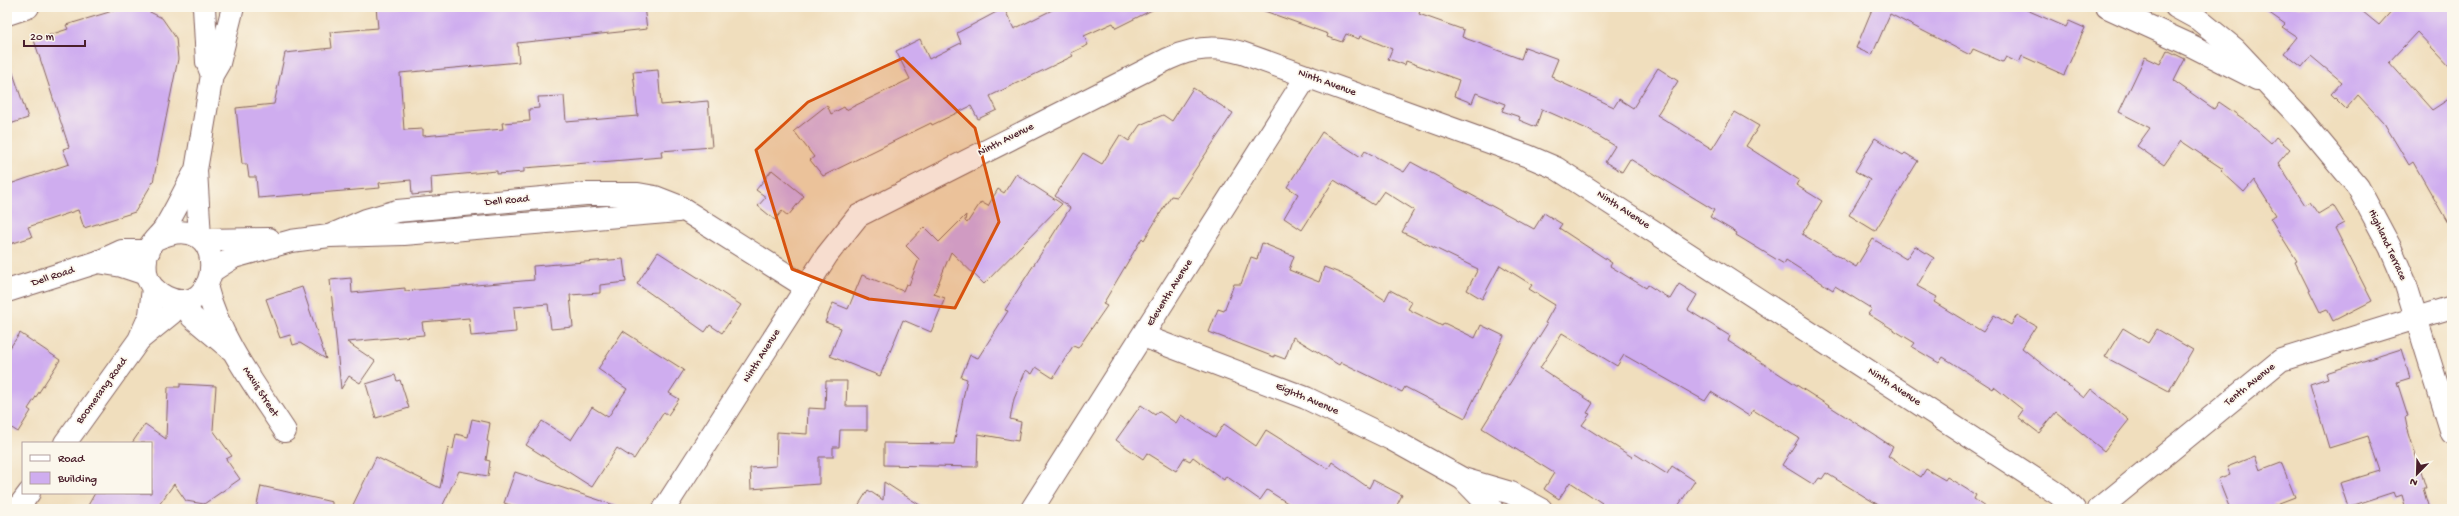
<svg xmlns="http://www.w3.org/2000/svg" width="2459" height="516" font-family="'Gochi Hand',sans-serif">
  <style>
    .building { fill: #cfadef }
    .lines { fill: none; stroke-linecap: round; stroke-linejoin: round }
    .minor-casing { stroke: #84625e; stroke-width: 24 }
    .major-casing { stroke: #84625e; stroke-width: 24 }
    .minor { stroke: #fff; stroke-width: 22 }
    .major { stroke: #fff; stroke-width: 22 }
    .marked { fill: #d8530f; fill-opacity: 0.2; stroke: #d8530f; stroke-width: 3; stroke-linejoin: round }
    .labels { text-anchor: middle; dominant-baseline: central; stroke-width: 3.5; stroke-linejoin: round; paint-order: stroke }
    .street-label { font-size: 11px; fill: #4a1f2b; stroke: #fbf7ec }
  </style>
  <rect width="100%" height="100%" fill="#fbf7ec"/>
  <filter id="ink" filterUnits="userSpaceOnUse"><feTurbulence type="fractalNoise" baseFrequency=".025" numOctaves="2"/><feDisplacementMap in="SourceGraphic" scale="8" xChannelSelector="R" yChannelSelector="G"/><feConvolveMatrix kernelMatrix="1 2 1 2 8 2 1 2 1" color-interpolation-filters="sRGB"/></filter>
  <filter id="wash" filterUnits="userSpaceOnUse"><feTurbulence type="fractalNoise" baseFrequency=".012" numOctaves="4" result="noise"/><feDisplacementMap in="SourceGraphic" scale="16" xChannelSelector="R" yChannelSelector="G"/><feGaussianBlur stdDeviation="0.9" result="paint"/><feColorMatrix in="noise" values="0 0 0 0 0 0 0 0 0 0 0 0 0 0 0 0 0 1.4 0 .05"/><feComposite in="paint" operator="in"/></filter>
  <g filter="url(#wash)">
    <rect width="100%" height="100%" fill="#f0debd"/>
    <g id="blocks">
      <g class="building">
        <path d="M 376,7 L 644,7 L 647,29 L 517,43 L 519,62 L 400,73 L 404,130 L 423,129 L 423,136 L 503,129 L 502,123 L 530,121 L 529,109 L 539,108 L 538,97 L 564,96 L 566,122 L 638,116 L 633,72 L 658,70 L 661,105 L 708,101 L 712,147 L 661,151 L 662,157 L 524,168 L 524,172 L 497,174 L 497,171 L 431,177 L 432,193 L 412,195 L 411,180 L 379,183 L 380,188 L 258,198 L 256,177 L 249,177 L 247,164 L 242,164 L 236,108 L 274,104 L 285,53 L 332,48 L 330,32 L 378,28 Z"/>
        <path d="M 1058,7 L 1158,7 L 1116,28 L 1113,23 L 1084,36 L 1088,45 L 1071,53 L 1073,56 L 990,96 L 997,110 L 978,119 L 971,106 L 932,125 L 931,123 L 823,176 L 810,160 L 814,157 L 794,131 L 827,105 L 831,114 L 844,107 L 846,110 L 910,79 L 896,51 L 920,39 L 929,59 L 961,43 L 957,33 L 1004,8 L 1014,29 Z"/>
        <path d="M 1260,7 L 1421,7 L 1419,14 L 1464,30 L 1462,37 L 1521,59 L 1525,47 L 1558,59 L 1551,76 L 1554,77 L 1554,79 L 1614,107 L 1619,99 L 1633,108 L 1658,68 L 1678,81 L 1657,115 L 1712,149 L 1735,112 L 1759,126 L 1746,146 L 1799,180 L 1796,185 L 1822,201 L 1802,234 L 1856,267 L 1873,239 L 1906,259 L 1915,246 L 1934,258 L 1917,286 L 1937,297 L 1934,302 L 1983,332 L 1994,315 L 2011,325 L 2017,315 L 2036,326 L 2022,348 L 2084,398 L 2091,389 L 2129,420 L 2104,451 L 2056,412 L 2039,433 L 2018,417 L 2023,410 L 1994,387 L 1993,389 L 1943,357 L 1939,363 L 1912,347 L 1915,343 L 1868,314 L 1872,309 L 1835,286 L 1833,290 L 1786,260 L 1784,264 L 1736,235 L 1737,233 L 1710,217 L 1714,210 L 1630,159 L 1622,172 L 1605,162 L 1615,146 L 1587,129 L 1542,109 L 1536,127 L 1519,120 L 1520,117 L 1502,111 L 1505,104 L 1476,93 L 1472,103 L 1454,96 L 1459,80 L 1406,61 L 1405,65 L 1388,59 L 1392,49 L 1360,36 L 1359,39 L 1346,34 L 1342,42 L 1327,37 L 1328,34 L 1259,9 Z"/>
        <path d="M 1873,7 L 2020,7 L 2066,27 L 2069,21 L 2085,28 L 2064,75 L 2022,56 L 2019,63 L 2006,57 L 2003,62 L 1973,49 L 1970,55 L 1890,14 L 1872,55 L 1856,48 Z"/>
        <path d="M 2261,7 L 2357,7 L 2379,25 L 2395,7 L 2452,7 L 2452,69 L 2417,32 L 2389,62 L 2432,110 L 2452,97 L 2452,230 L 2413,162 L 2409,165 L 2384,123 L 2358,95 L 2346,109 L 2331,94 L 2342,82 L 2311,56 L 2302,67 L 2284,53 L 2297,37 L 2282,27 L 2285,24 Z"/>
        <path d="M 142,8 L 162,18 L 176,38 L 178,59 L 153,182 L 135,212 L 84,228 L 78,210 L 28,227 L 32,237 L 7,245 L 7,185 L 69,164 L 63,149 L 69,147 L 34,40 L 68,29 L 66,25 L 116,10 Z"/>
        <path d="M 2167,50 L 2185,59 L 2174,81 L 2214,109 L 2219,102 L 2245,120 L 2271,143 L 2276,137 L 2290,149 L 2278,163 L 2305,205 L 2310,202 L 2318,214 L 2333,205 L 2344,223 L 2335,228 L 2372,301 L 2333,321 L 2327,309 L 2320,312 L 2295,262 L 2297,261 L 2270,218 L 2276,215 L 2254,180 L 2244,192 L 2221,171 L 2223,169 L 2181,141 L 2164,165 L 2137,146 L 2150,128 L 2119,112 L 2145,57 L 2160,64 Z"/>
        <path d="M 7,64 L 10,64 L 28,118 L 7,125 Z"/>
        <path d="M 1193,88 L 1233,113 L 1177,197 L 1171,196 L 1144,240 L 1142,238 L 1103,304 L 1107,306 L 1078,348 L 1073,346 L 1053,378 L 1036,367 L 1032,374 L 1026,370 L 1014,399 L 1010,419 L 1021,422 L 1018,441 L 978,434 L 977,467 L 884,465 L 884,443 L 954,444 L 967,379 L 961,377 L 970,355 L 978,358 L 1008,311 L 1005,310 L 1070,208 L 1055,196 L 1083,153 L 1102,164 L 1120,135 L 1129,141 L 1140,125 L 1163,115 L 1172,121 Z"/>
        <path d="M 1322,132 L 1361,157 L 1365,151 L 1404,172 L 1411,162 L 1534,229 L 1544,213 L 1562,224 L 1559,228 L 1612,263 L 1610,266 L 1646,288 L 1648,285 L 1670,299 L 1679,284 L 1697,295 L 1688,310 L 1730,336 L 1728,341 L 1893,447 L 1888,456 L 1903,466 L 1921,477 L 1926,469 L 1945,480 L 1947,477 L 1976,495 L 1974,499 L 1989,509 L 1885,509 L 1826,473 L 1822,479 L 1819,478 L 1814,485 L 1782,465 L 1799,438 L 1753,410 L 1749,416 L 1711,392 L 1705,401 L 1624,355 L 1617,366 L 1562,333 L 1540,368 L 1593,403 L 1587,413 L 1590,414 L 1582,425 L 1632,457 L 1635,454 L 1667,474 L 1672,466 L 1695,481 L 1676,509 L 1598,509 L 1602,503 L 1570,482 L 1559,499 L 1544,489 L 1554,473 L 1482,428 L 1547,324 L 1545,323 L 1555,305 L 1529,289 L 1532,285 L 1500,265 L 1482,299 L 1467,290 L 1478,269 L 1402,232 L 1414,210 L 1384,191 L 1374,205 L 1334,180 L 1302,230 L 1284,218 L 1298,194 L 1287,187 Z"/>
        <path d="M 1875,138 L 1903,155 L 1905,153 L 1918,161 L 1875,231 L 1849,215 L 1870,180 L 1855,171 Z"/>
        <path d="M 772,170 L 804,196 L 788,216 L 782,211 L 775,220 L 758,206 L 766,197 L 756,190 Z"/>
        <path d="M 1016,174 L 1062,204 L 984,284 L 951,252 L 934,294 L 945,298 L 931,332 L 903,320 L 880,376 L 830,356 L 841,328 L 825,322 L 833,303 L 848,309 L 862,275 L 903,291 L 906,284 L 909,285 L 919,259 L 906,246 L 924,227 L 939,242 L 966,215 L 965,221 L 967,223 L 981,202 L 988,206 L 998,189 L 1004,193 Z"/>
        <path d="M 1262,243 L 1294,256 L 1289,270 L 1319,282 L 1324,267 L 1350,277 L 1385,300 L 1390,290 L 1412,302 L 1408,309 L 1442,326 L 1444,323 L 1475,338 L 1481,325 L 1504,336 L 1465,418 L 1405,387 L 1402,392 L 1341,362 L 1339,365 L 1293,337 L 1285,359 L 1274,355 L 1274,357 L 1209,332 L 1218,309 L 1224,311 L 1234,284 L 1241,284 L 1251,257 L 1257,259 Z"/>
        <path d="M 658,252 L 741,305 L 722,333 L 710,325 L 705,332 L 637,284 Z"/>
        <path d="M 623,259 L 626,282 L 600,285 L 600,293 L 570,295 L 573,327 L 551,329 L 548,304 L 514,307 L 516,332 L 471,336 L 469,318 L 422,322 L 424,335 L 347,342 L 375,361 L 360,383 L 349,376 L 341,389 L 330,280 L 351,278 L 352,293 L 405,288 L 405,291 L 534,280 L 533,266 Z"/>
        <path d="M 302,287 L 326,359 L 300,343 L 293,345 L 290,335 L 280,338 L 266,299 Z"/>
        <path d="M 2123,328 L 2148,343 L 2157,329 L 2193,350 L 2169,391 L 2105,357 Z"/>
        <path d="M 623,331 L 684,370 L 669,393 L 679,399 L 668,415 L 664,412 L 634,459 L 617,448 L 592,487 L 526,445 L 542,421 L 571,440 L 592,407 L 608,417 L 627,389 L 598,369 Z"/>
        <path d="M 20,333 L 60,360 L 28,409 L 31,411 L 18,432 L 7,425 L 7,352 Z"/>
        <path d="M 2401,349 L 2410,378 L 2397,382 L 2408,416 L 2405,417 L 2407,427 L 2426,488 L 2423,488 L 2429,509 L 2406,509 L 2402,495 L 2396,497 L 2394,492 L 2348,507 L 2340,483 L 2380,471 L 2368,436 L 2329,448 L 2310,384 L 2328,378 L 2326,373 Z"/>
        <path d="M 395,375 L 397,381 L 400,380 L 409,408 L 376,418 L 366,384 Z"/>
        <path d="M 826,381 L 847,381 L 846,406 L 867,406 L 867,430 L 840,430 L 839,447 L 833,447 L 833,457 L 819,457 L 819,484 L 751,489 L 750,468 L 776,466 L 777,432 L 807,434 L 808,408 L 825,409 Z"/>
        <path d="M 180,384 L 216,386 L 213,430 L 232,456 L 226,459 L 240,479 L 204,504 L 186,501 L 174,484 L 156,509 L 86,509 L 95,493 L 151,493 L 151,443 L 132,443 L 145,424 L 166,439 L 168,387 L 180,387 Z"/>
        <path d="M 1141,405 L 1155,415 L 1158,411 L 1176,423 L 1181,415 L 1215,437 L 1224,424 L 1256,446 L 1266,430 L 1328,469 L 1332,462 L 1369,488 L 1373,480 L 1402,495 L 1395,509 L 1297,509 L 1267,490 L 1260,500 L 1226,476 L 1224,480 L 1193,457 L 1190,461 L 1184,458 L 1176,471 L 1147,453 L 1143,459 L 1116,440 Z"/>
        <path d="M 472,419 L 490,423 L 487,441 L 489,442 L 486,460 L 490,461 L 488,476 L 459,471 L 441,509 L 351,509 L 376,457 L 440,488 L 448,448 L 453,449 L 456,434 L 468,437 Z"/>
        <path d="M 2255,456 L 2260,470 L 2281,462 L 2295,497 L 2274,505 L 2276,509 L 2230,509 L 2218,479 L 2230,474 L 2227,467 Z"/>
        <path d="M 515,472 L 617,506 L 616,509 L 522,509 L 504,503 Z"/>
        <path d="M 884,482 L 926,509 L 856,509 L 868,490 L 883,500 Z"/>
        <path d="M 261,486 L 332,502 L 332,509 L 256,509 Z"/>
      </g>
    </g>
  </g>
  <g filter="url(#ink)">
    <use href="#blocks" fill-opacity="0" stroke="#84625e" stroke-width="1"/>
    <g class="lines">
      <defs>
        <g id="minor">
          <path d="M 204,7 L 207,62 L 212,75"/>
          <path d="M 2107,7 L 2190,45 L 2257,79"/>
          <path d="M 2176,7 L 2198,19 L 2235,49 L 2302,120 L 2358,187 L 2390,247 L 2405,282 L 2452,433"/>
          <path d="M 329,236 L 366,220 L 397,211 L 586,194 L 638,194 L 655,197 L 678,206 L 806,287"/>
          <path d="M 200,238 L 196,170 L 212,75 L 219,63 L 233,7"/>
          <path d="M 156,239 C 233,203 223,325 166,297 C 156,292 147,283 146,272 C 145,264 146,255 149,248 C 152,241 160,235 164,229 C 176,210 185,189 196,170"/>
          <path d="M 203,240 L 269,239"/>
          <path d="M 98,262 L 122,266 L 146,274"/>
          <path d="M 212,271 L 234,257 L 291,241 L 329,236 L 404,234 L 678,211"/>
          <path d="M 206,286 C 220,340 255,385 285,431"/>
          <path d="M 7,291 L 98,262 L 122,251 L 149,251"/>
          <path d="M 183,301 L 192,317 L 229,348"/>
          <path d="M 1143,336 L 1306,398 L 1391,439 L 1463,479 L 1511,493 L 1541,509"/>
          <path d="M 140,339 L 172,313 L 180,301"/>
          <path d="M 65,443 L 139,340 L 150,315 L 153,288"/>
          <path d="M 1463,479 L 1492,509"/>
          <path d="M 17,509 L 29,493"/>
          <path d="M 664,509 L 827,255 L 858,216 L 1168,59 C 1193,47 1216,45 1242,53 L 1528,156 L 1556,168 L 2058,494 L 2074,509"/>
          <path d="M 1032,509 L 1307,76"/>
          <path d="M 2099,509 L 2281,360 L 2452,307"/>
        </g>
        <path id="major" d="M 7,14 L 28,7"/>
      </defs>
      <use href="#minor" class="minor-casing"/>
      <use href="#major" class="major-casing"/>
      <use href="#minor" class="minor"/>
      <use href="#major" class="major"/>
    </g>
  </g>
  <path class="marked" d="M 903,58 L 975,128 L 999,222 L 955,308 L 869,299 L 792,269 L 756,150 L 808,102 Z"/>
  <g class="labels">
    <g class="street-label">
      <text transform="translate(1327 83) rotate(20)">Ninth Avenue</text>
      <text transform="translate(1006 140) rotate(-27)">Ninth Avenue</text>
      <text transform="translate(507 201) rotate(-5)">Dell Road</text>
      <text transform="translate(1623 210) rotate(33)">Ninth Avenue</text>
      <text transform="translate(2387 245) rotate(65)">Highland Terrace</text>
      <text transform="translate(53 277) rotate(-18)">Dell Road</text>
      <text transform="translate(1170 293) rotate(-58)">Eleventh Avenue</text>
      <text transform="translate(762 356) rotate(-58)">Ninth Avenue</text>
      <text transform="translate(2250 385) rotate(-39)">Tenth Avenue</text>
      <text transform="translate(1894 387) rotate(33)">Ninth Avenue</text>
      <text transform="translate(102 391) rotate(-54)">Boomerang Road</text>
      <text transform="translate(260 392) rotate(57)">Mavis Street</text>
      <text transform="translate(1307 399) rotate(23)">Eighth Avenue</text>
    </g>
  </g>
  <rect width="2459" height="516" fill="none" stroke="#fbf7ec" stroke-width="24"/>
  <rect x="22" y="442" width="130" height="52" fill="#fbf7ec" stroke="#b4a19f"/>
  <rect x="30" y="455" width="20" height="6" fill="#ffffff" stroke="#b4a19f"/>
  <text x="58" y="462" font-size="12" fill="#4a1f2b">Road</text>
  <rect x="30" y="472" width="20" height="12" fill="#cfadef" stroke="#b4a19f"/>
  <text x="58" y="482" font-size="12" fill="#4a1f2b">Building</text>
  <g transform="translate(2417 474) rotate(203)" stroke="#fbf7ec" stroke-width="3" paint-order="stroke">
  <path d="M0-3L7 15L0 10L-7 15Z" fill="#4a1f2b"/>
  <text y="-6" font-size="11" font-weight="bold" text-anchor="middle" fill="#4a1f2b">N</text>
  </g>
  <path d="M24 40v6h61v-6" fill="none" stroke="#4a1f2b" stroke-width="2"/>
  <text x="30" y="40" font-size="12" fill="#4a1f2b" stroke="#fbf7ec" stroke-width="3" paint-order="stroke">20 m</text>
</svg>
